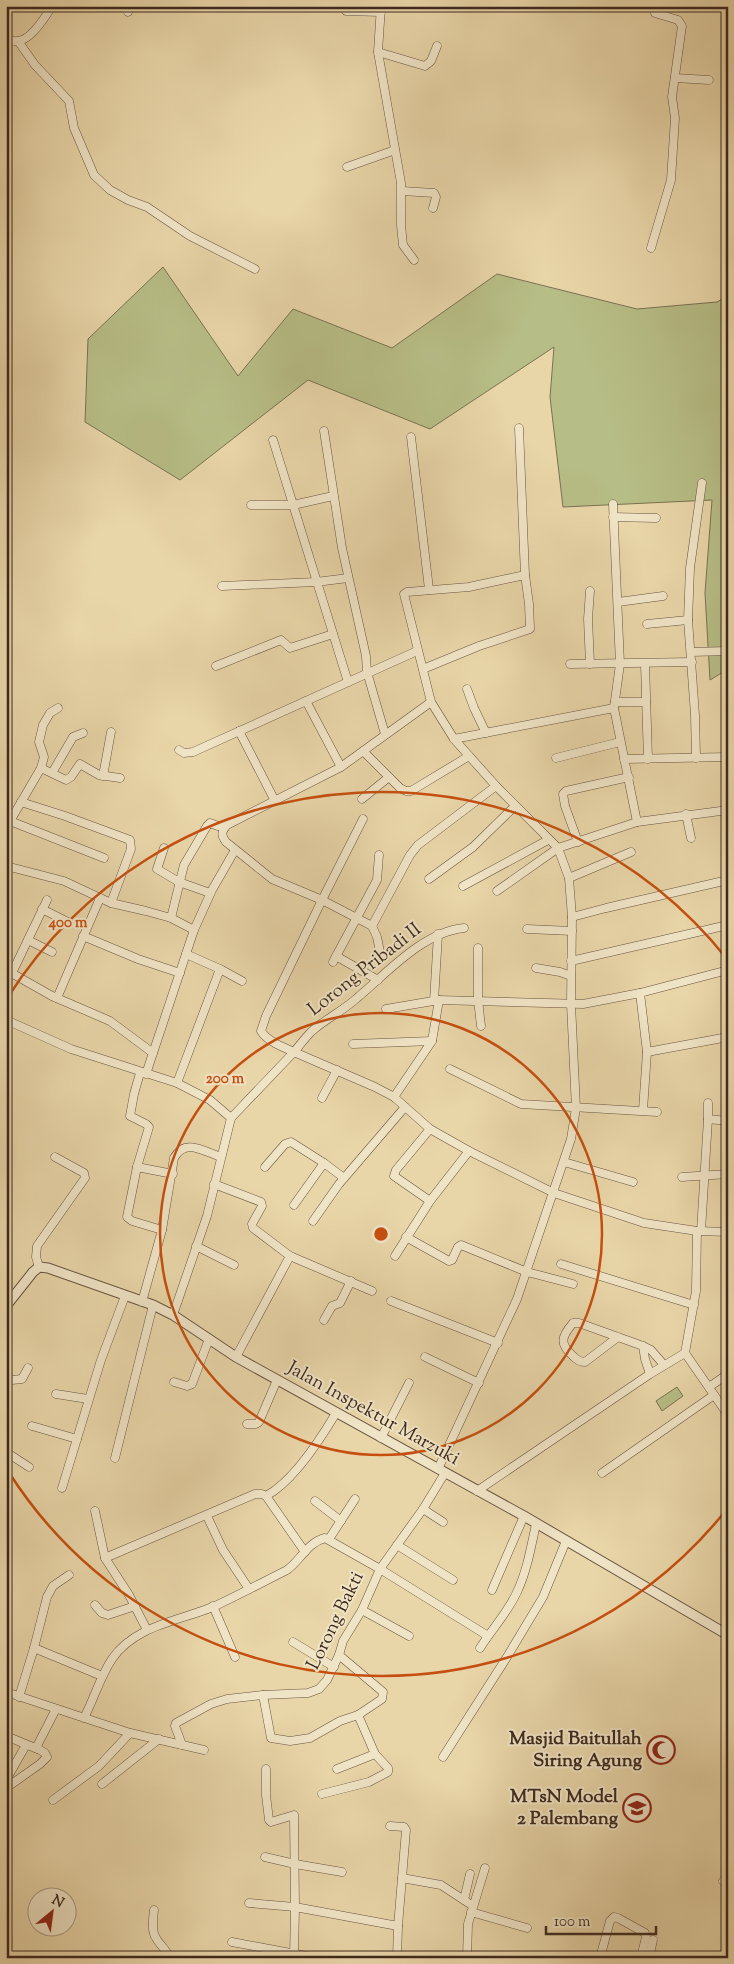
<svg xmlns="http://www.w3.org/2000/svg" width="734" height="1964" font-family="'Sorts Mill Goudy',serif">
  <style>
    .green { fill: #b7bd86; stroke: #7a7352 }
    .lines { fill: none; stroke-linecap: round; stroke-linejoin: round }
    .minor-casing { stroke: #685440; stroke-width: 9 }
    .tertiary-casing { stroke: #685440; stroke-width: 11 }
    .minor { stroke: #f0e4c6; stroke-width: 8 }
    .tertiary { stroke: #f0e4c6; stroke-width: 9 }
    .ring { fill: none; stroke: #c64f10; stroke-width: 2.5 }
    .labels { text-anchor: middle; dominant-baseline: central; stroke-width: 4; stroke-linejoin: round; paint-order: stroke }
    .street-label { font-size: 19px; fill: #3d291e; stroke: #f0e4c6 }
    .poi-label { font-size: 19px; font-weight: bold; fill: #3d291e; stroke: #f0e4c6; text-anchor: end }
    .centre { fill: #c64f10; stroke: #f0e4c6; stroke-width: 2.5 }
    .ring-label { font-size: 15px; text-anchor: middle; font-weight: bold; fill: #c64f10; stroke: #f0e4c6; stroke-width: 4; stroke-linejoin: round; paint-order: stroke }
  </style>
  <rect width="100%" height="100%" fill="#e8d5a8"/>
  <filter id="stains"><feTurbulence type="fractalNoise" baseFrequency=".004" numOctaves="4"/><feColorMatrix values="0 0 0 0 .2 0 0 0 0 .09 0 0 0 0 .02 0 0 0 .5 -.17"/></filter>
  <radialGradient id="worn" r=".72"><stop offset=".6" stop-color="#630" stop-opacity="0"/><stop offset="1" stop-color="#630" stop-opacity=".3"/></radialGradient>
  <g class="green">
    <path d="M 163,267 L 238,376 L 293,309 L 392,348 L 497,274 L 637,309 L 717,302 L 728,296 L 728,669 L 710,680 L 705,593 L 712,500 L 563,507 L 550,397 L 554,347 L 430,429 L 308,380 L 180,480 L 85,422 L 88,339 Z"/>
    <path d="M 677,1387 L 683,1396 L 662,1411 L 656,1401 Z"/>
  </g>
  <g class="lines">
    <defs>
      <g id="minor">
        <path d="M 344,6 L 346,11 L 381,12"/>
        <path d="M 381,6 L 378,52 L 401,183 L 401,225 L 403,245 L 414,260"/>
        <path d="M 128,12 L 130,6"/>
        <path d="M 6,39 C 10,40 15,42 18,41 C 31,40 46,16 52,6"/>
        <path d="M 18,41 L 35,65 L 69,101 L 74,128 L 94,175 L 110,190 L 128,200 L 147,207 L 190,236 L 255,269"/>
        <path d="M 378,52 L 425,66 L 431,61 L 437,46"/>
        <path d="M 675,78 L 709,80"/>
        <path d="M 347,167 L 395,150"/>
        <path d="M 402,191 L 434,193 L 436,197 L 433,208"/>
        <path d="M 651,248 L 671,180 L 675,118 L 672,97 L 682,26 L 678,20 L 655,13 L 653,6"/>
        <path d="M 324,431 L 342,548 L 366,656 L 367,672 L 385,734"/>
        <path d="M 411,437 L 429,589"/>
        <path d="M 273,440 L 348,682"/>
        <path d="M 613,504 L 620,664 L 614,708"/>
        <path d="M 251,505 L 293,505 L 333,496"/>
        <path d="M 613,517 L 656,518"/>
        <path d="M 222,586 L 316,582 L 348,578"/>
        <path d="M 618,602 L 663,596"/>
        <path d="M 647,624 L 688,620"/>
        <path d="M 691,652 L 728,651"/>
        <path d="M 570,664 L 692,662"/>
        <path d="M 590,664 L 588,619 L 590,591"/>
        <path d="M 645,664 L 648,759"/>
        <path d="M 216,666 L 281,640 L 290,648 L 333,634"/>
        <path d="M 423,669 L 479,646 L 530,629 L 529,604 L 525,575 L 519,428"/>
        <path d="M 467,689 L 474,708 L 486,733"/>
        <path d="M 306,701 L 341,767"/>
        <path d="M 615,702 L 646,702"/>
        <path d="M 239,731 L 275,801"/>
        <path d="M 454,739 L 614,708 L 637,822"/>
        <path d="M 179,750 L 184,753 L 193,752 L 417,651"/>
        <path d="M 363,751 L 400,788 L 406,791 L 411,791 L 469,756"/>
        <path d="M 556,758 L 620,742"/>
        <path d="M 696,758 L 695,715 L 688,620 L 690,568 L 702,483"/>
        <path d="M 624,759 L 728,757"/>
        <path d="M 41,768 L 66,780 L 71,777 L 80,764 L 99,775 L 120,778"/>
        <path d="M 52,773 L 73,737 L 83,733"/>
        <path d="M 103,776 L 111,732"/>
        <path d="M 362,799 L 389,777"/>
        <path d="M 21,802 L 65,816 L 130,840 L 131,849 L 111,903"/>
        <path d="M 686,814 L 691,838"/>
        <path d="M 363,819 L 322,900 L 266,1016 L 261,1031 C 268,1042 283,1047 294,1052 C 299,1046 305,1038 311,1032 C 325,1019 343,1011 357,998 C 387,973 423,932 464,928"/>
        <path d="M 10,821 L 104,858"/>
        <path d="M 6,828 L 41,768 L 44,757 L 39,742 L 43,725 L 50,713 L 58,708"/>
        <path d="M 578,842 L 565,806 L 563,794 L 566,791 L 629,777"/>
        <path d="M 164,848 L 157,869 L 179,882 L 210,893"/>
        <path d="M 6,866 L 64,881 L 111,903 L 146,911 L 171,918 L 194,930"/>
        <path d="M 569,878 L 631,852"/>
        <path d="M 429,879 L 473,847 L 515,806"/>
        <path d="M 463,886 L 548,840"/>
        <path d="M 497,891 L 558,848 L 637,822 L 728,810"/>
        <path d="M 42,909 L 68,922"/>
        <path d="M 572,917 L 606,908 L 728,880"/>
        <path d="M 171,918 L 184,865 L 207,826 L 210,823 L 218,826 L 227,825"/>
        <path d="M 372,926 L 410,855 L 418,845 L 496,786"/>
        <path d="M 527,929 L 572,931"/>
        <path d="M 83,936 L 138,959 L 180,973"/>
        <path d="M 28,940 L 52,952"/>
        <path d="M 478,948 L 478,1000 L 481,1026"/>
        <path d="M 336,956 L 378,980"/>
        <path d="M 381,957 L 377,937 L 372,926 L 322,900 L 272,879 L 226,842 C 221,835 221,832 227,825 L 341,767 L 431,702"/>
        <path d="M 571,961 L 728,925"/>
        <path d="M 333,962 L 377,880 L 379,855"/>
        <path d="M 536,968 L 560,972 L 571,976"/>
        <path d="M 220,969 L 242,981"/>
        <path d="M 6,970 L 52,996 L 110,1021 L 153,1053"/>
        <path d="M 12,973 L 47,900"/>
        <path d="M 640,993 L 647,1052 L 643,1110"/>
        <path d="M 57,998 L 100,898"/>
        <path d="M 434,1001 L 438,934"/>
        <path d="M 386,1009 L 439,1000 L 583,1004 L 640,993 L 728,970"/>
        <path d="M 6,1020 L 71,1049 L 177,1083 L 210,1100 L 231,1118 L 207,1216 L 173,1315"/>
        <path d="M 353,1044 L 432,1041"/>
        <path d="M 647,1052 L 728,1037"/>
        <path d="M 450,1069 L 521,1104 L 657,1112"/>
        <path d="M 140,1073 L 134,1094 L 130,1116 L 146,1124 L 149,1127 L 137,1167 L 127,1217 L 132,1221 L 162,1230"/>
        <path d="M 146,1074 L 194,930 L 212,890 L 235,850"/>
        <path d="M 177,1083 L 220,969 L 186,954"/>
        <path d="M 394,1097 L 432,1041 L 439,1000"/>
        <path d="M 322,1098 L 337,1070"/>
        <path d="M 708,1103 L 708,1119 L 728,1121"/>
        <path d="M 231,1118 L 294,1052 L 375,1087 L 394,1097 L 430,1129 L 469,1151 L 554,1193 L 644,1223 L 697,1231 L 728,1232"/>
        <path d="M 564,1162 L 633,1182"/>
        <path d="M 137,1167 L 173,1174"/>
        <path d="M 265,1167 L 285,1144 L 291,1142 L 324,1163 L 344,1178"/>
        <path d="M 682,1177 L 728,1174"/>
        <path d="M 214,1184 L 261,1202 L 262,1206 L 252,1224 L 253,1228 L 290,1256"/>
        <path d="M 430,1201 L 394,1176 L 396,1170 L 430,1129"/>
        <path d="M 294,1205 L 324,1163"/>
        <path d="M 313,1221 L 339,1184 L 405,1107"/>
        <path d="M 701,1231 L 708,1119"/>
        <path d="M 406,1237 L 449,1261 L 452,1260 L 458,1247 L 461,1245 L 527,1272 L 573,1284"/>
        <path d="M 196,1246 L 234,1265"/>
        <path d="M 395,1256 L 430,1201 L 469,1151"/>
        <path d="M 561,1264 L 694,1305"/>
        <path d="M 39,1267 L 36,1257 L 37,1246 L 85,1178 L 84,1173 L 55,1157"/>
        <path d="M 391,1301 L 498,1343"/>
        <path d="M 142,1302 L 162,1230 L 174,1158 C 185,1138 203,1151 221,1157"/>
        <path d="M 324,1320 L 332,1306 L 340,1303 L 351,1281"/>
        <path d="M 618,1337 L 585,1362 C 579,1362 578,1360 574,1357 C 559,1344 561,1337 573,1323 L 579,1323 L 643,1346 L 645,1359 L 650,1374"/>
        <path d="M 643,1346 L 651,1350 L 664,1365"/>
        <path d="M 685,1353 L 728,1415"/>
        <path d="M 236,1357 L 290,1256 L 372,1291"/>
        <path d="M 425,1357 L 479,1383"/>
        <path d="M 6,1376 L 12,1380 L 22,1379 L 28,1368"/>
        <path d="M 174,1382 L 187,1386 L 192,1384 L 209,1339"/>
        <path d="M 709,1387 L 728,1374"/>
        <path d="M 56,1394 L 88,1399"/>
        <path d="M 247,1424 L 256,1424 L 259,1422 L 277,1380"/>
        <path d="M 32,1426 L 77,1439"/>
        <path d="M 381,1438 L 409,1383"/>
        <path d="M 6,1452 L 29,1467"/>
        <path d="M 115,1458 L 153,1305"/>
        <path d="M 438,1469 L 517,1299 L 571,1139 L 576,1108 L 571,1004 L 572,917 L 569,878 L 558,848 L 496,786 L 454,739 L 431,702 L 404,594 L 407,592 L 469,587 L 525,575"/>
        <path d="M 602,1473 L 714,1395"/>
        <path d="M 62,1488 L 101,1360 L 125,1296"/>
        <path d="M 477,1491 L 650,1374 L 685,1353 L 696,1291 L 697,1231"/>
        <path d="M 266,1496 L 305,1552"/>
        <path d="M 315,1501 L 341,1521"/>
        <path d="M 423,1509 L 443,1522"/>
        <path d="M 95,1511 L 105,1558 L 129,1595 L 147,1630"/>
        <path d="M 207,1516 L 223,1550 L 249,1589"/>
        <path d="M 329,1539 L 355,1499"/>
        <path d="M 397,1545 L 453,1580"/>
        <path d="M 105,1558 L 255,1494 L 262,1494 L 266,1496 C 294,1481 320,1440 336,1413"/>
        <path d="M 492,1590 L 524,1516"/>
        <path d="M 95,1605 L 102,1613 L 108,1615 L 135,1606"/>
        <path d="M 213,1606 L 235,1657"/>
        <path d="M 362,1610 L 409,1636"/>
        <path d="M 293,1642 L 334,1667"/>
        <path d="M 34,1648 L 102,1676"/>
        <path d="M 480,1648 C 492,1629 508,1612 517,1592 C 527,1571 531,1547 536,1524"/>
        <path d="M 6,1692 L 130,1733 L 204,1750"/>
        <path d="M 263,1695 L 271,1738 L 290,1741 L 310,1738 L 340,1721 L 358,1715 L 382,1699 L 383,1692 L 339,1655"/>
        <path d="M 19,1697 L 34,1648 L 47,1597 L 53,1586 L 69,1575"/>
        <path d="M 84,1718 C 94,1699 100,1677 112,1659 C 135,1625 180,1621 215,1606 C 239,1595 263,1582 287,1570 C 300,1561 308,1542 325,1538 L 380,1569 L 488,1636"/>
        <path d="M 6,1736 L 40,1750 L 45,1753 L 47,1757 L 40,1764 L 6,1788"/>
        <path d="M 182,1745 L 175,1726 L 176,1723 L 211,1704 L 227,1699 L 263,1695 L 308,1693 L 319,1689 L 327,1680 L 339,1655 L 343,1641 L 362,1610 L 380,1569 L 423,1509 L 445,1473"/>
        <path d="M 36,1748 L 56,1709"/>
        <path d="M 443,1757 L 507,1657 L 543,1597 L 566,1541"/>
        <path d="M 337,1769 L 375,1754"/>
        <path d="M 6,1780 L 26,1745"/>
        <path d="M 102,1784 L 159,1739"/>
        <path d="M 322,1794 L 369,1782 L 388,1772 L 388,1768 L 375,1754 L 358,1715"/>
        <path d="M 53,1800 L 99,1766 L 130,1733"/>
        <path d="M 390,1826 L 404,1827 L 406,1830 L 398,1926 L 397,1958"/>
        <path d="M 265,1857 L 295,1864 L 342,1872"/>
        <path d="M 402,1878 L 441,1885 L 473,1906"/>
        <path d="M 723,1881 L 728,1884"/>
        <path d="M 464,1900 L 470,1874"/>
        <path d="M 249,1903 L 295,1907 L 294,1815 L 271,1822 L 269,1820 L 266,1795 L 266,1769"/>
        <path d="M 154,1910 C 153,1919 151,1931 156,1938 C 160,1946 167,1949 169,1958"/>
        <path d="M 471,1912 L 527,1928"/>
        <path d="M 232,1942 L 317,1958"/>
        <path d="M 294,1958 L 295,1907 L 398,1926"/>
        <path d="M 467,1958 L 468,1924 L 485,1868"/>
        <path d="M 600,1958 L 610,1921 L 614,1917 L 618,1918 L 645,1933 L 646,1937 L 641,1958"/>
        <path d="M 649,1958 L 653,1940"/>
      </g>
      <path id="tertiary" d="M 6,1306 L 33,1272 L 39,1267 L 48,1268 L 153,1305 L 173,1315 L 236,1357 L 524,1516 L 728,1635"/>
    </defs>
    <use href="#minor" class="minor-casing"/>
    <use href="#tertiary" class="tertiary-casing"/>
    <use href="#minor" class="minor"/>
    <use href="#tertiary" class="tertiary"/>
  </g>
  <g class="ring">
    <circle cx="381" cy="1234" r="221"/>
    <path d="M727 1509A442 442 0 0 1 8 1471M8 997A442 442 0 0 1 727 959"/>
  </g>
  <defs>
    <symbol id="mosque-ring" viewBox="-11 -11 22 22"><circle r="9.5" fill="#f0e4c6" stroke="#8f2418" stroke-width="1.5"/><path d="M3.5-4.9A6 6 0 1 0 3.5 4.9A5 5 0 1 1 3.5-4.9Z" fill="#8f2418"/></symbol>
    <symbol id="school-ring" viewBox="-11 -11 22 22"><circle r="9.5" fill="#f0e4c6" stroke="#8f2418" stroke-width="1.5"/><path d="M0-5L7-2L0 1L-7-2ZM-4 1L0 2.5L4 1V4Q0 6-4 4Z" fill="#8f2418"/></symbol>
  </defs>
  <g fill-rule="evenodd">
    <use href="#mosque-ring" x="645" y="1734" width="32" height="32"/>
    <use href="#school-ring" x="621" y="1792" width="32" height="32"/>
  </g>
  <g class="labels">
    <g class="street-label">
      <text transform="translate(365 970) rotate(-38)">Lorong Pribadi II</text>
      <text transform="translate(373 1414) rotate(29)">Jalan Inspektur Marzuki</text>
      <text transform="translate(336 1621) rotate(-64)">Lorong Bakti</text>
    </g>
    <g class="poi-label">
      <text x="642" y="1739">Masjid Baitullah<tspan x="642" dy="22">Siring Agung</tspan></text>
      <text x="618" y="1797">MTsN Model<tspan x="618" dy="22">2 Palembang</tspan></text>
    </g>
  </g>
  <circle cx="381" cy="1234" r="8" class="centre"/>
  <g class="ring-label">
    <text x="68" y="927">400 m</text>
    <text x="225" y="1083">200 m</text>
  </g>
  <rect width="734" height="1964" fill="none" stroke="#e8d5a8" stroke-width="25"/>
  <rect x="8" y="8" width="719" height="1949" fill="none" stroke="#3d291e" stroke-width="2.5"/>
  <rect x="12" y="12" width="709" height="1939" fill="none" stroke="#3d291e"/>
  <g transform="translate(52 1912) rotate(29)"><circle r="24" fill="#f0e4c6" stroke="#a89983"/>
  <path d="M0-4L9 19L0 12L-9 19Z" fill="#8f2418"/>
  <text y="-8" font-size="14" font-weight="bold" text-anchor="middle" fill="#3d291e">N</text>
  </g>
  <path d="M546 1926v8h110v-8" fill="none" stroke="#3d291e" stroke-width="2.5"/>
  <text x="554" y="1926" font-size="15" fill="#3d291e" stroke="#f0e4c6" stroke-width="4" paint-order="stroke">100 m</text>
  <rect width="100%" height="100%" filter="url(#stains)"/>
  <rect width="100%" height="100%" fill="url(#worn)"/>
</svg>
